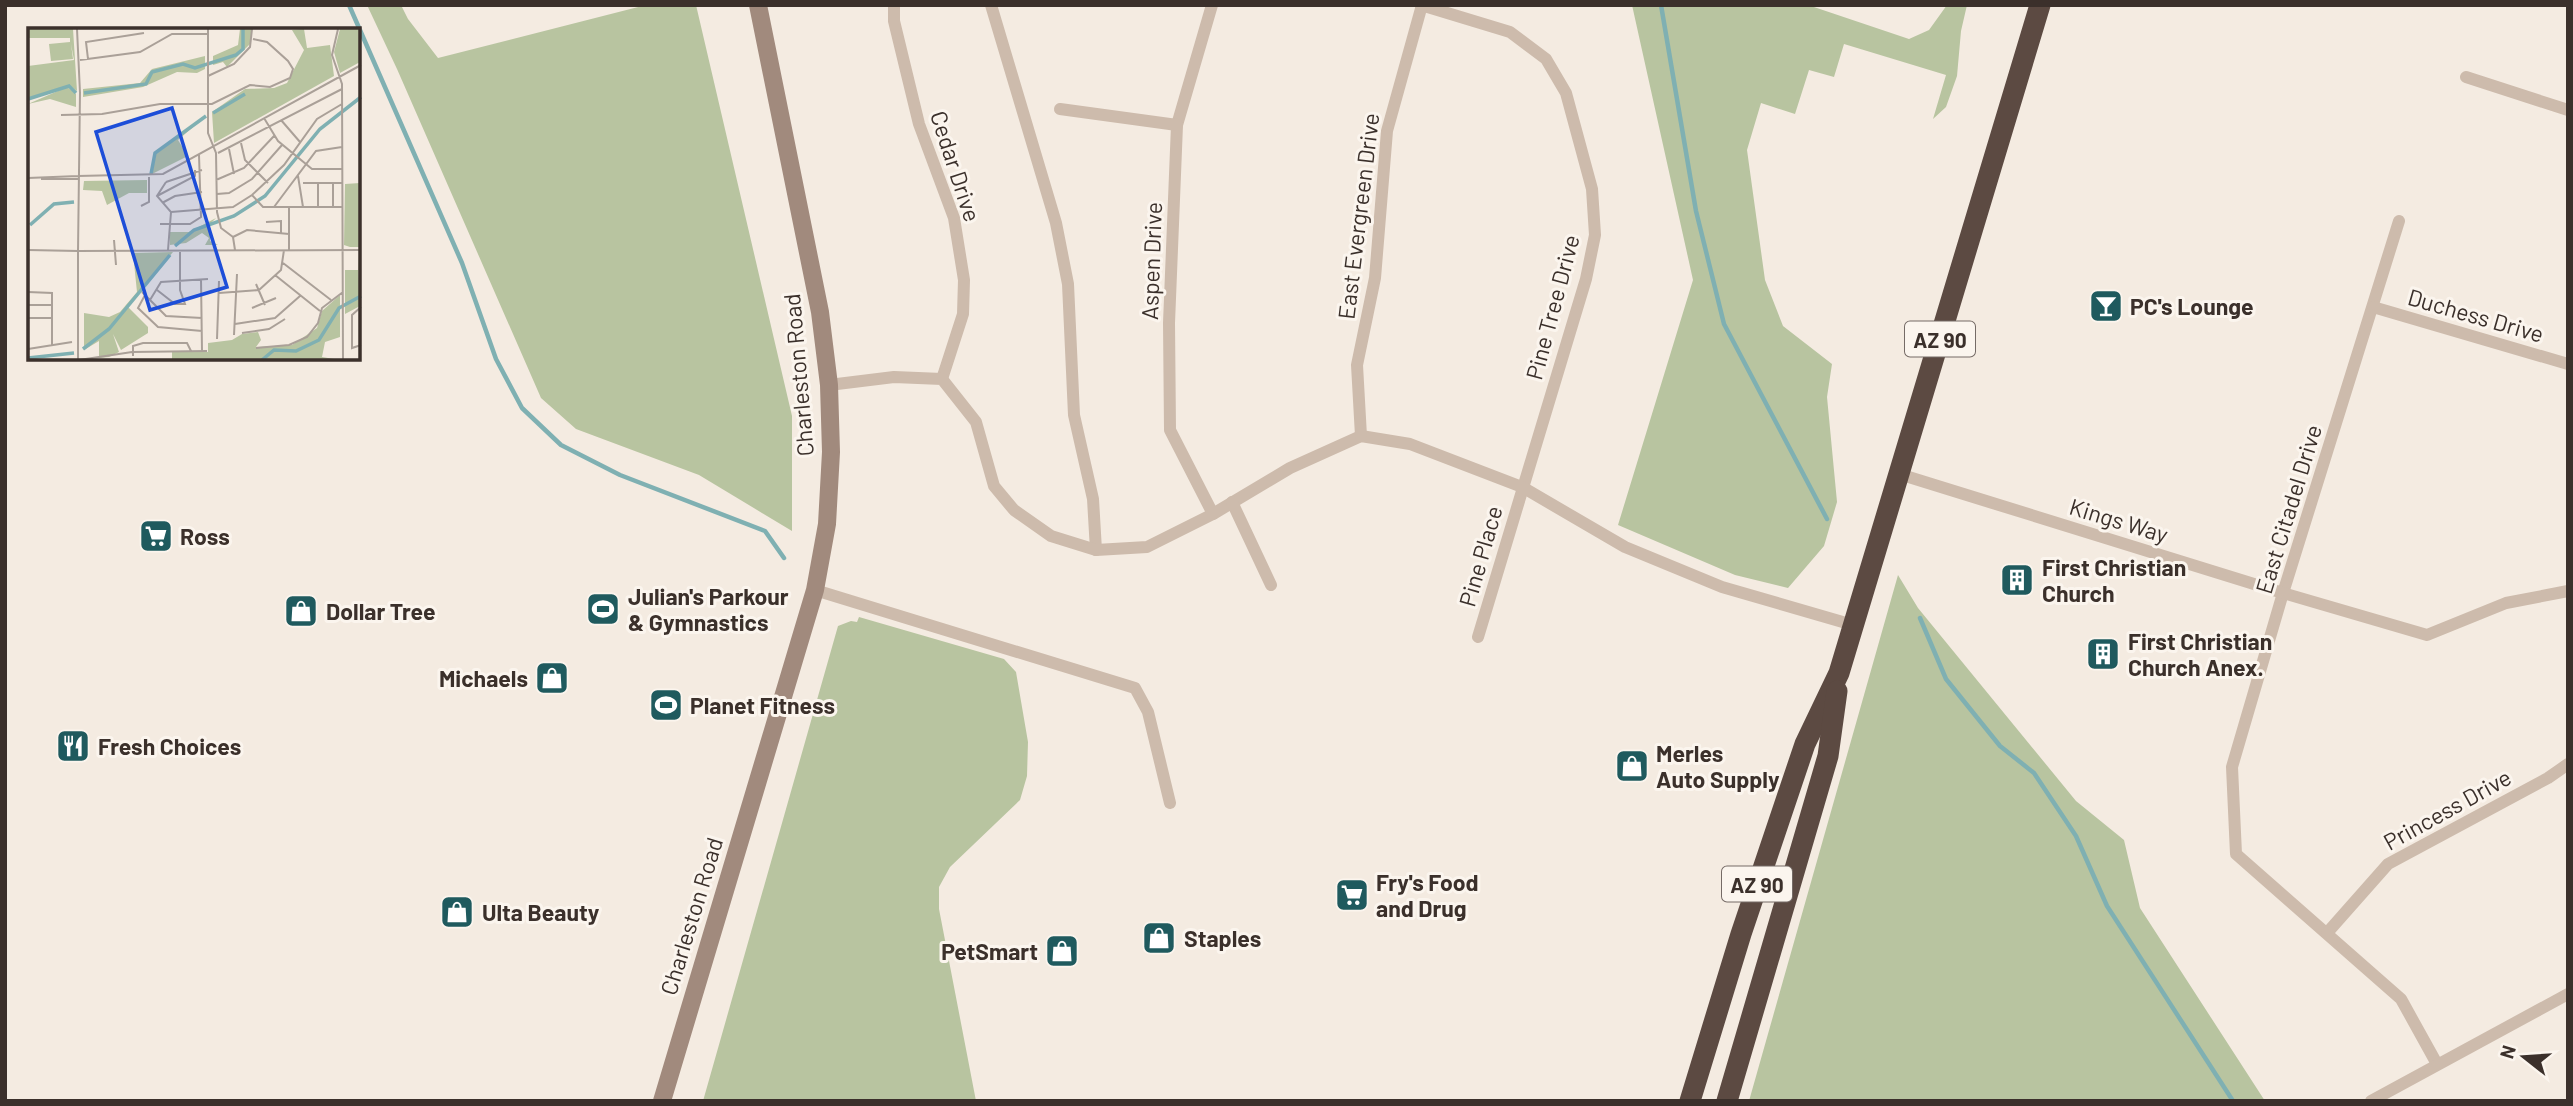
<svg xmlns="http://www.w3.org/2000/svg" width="2573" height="1106" font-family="Barlow,sans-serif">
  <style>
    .green { fill: #b8c4a0 }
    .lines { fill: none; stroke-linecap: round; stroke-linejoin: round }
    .stream { stroke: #7fb0b2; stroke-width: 4.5 }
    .street { stroke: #cdbbac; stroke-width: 12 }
    .secondary { stroke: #a18a7d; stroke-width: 18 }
    .highway { stroke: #5c4a42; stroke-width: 21 }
    .labels { text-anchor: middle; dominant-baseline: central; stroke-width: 6; stroke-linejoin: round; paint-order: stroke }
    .shield { fill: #fbf5ee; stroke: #756b66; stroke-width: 2 }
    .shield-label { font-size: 21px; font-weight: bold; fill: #3b302b }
    .street-label { font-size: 23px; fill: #3b302b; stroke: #fbf5ee }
    .poi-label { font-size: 23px; font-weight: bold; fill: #3b302b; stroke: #fbf5ee; text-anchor: start }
    .inset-river { fill: none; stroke: #7fb0b2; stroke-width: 3.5 }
    .inset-road { fill: none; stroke: #aaa098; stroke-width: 2 }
    .view { fill: #1d4ed8; fill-opacity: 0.15; stroke: #1d4ed8; stroke-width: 3.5 }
    .inset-edge { fill: none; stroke: #3b302b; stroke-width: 3.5 }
  </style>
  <rect width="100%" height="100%" fill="#f4ebe1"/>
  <g class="green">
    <path d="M 367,5 L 401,5 L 408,19 L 438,58 L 646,5 L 696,5 L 792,416 L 792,531 L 699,475 L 576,429 L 541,398 L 397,69 Z"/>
    <path d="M 1632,5 L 1808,5 L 1909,39 L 1929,30 L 1947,5 L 1967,5 L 1961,31 L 1957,76 L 1946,107 L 1933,119 L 1946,75 L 1844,44 L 1834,77 L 1809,70 L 1795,114 L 1761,103 L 1747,150 L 1765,280 L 1783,326 L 1832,364 L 1827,397 L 1837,502 L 1824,546 L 1788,588 L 1735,575 L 1618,525 L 1693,280 Z"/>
    <path d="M 1898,575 L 1918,608 L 2076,801 L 2124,840 L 2140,908 L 2265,1101 L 1749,1101 Z"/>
    <path d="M 859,617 L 1004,659 L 1016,672 L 1028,742 L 1027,776 L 1020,800 L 950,867 L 939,887 L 939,909 L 976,1101 L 703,1101 L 838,626 L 851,621 L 857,622 Z"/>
  </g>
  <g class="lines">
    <g class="stream">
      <path d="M 349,5 L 462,263 L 496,359 L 522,408 L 561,445 L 620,475 L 765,531 L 784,558"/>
      <path d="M 1661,5 L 1696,211 L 1724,324 L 1827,519"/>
      <path d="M 1920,618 L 1946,679 L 2000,746 L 2034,773 L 2076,836 L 2107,906 L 2233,1101"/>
    </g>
    <g class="street">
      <path d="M 894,5 L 894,21 L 919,124 L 954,218 L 964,280 L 963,314 L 942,379"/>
      <path d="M 991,5 L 1056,223 L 1068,284 L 1074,415 L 1093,499 L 1096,550"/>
      <path d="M 1212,5 L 1177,125 L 1169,323 L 1170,430 L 1213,514"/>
      <path d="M 1421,5 L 1510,32 L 1546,59 L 1566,93 L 1592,189 L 1595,235 L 1586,279 L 1478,637"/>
      <path d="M 2466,77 L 2568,110"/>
      <path d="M 1060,109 L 1177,125"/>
      <path d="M 2399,221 L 2283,593 L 2232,767 L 2236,854 L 2401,999 L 2437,1064"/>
      <path d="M 2373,307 L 2568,364"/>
      <path d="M 829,385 L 894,377 L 942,379 L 976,422 L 994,486 L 1014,510 L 1051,536 L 1096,550 L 1147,547 L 1213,514 L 1290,468 L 1361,436 L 1410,444 L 1522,487 L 1625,547 L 1722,587 L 1853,625"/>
      <path d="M 1361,436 L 1357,365 L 1375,278 L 1387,131 L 1422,5"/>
      <path d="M 1899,474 L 2283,593 L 2427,635 L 2506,603 L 2568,591"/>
      <path d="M 1232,502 L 1271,585"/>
      <path d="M 815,590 L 1135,688 L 1148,712 L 1170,803"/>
      <path d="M 2327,933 L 2388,864 L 2548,778 L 2568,764"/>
      <path d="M 2371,1101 L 2568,994"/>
    </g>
    <path class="secondary" d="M 662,1101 L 815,590 L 827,524 L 831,452 L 829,385 L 820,312 L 758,5"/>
    <g class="highway">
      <path d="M 1690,1101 L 1741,934 L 1805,744 L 1839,673 L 2040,5"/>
      <path d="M 1727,1101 L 1828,756 L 1837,691"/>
    </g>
  </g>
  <defs>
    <symbol id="bar-square" viewBox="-11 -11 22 22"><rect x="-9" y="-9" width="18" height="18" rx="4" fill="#1f5a5e" stroke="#fbf5ee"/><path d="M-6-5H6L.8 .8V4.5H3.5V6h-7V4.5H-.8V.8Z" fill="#fff"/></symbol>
    <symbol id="supermarket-square" viewBox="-11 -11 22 22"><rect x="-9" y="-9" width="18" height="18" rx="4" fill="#1f5a5e" stroke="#fbf5ee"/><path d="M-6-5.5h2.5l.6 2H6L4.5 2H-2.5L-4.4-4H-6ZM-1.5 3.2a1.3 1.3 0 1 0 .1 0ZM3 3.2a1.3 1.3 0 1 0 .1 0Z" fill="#fff"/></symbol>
    <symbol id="building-square" viewBox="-11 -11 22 22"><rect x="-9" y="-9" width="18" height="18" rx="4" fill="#1f5a5e" stroke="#fbf5ee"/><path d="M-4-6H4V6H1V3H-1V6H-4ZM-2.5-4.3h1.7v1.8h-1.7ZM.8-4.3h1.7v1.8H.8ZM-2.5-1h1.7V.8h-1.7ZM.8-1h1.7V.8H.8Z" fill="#fff"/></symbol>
    <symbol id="stadium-square" viewBox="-11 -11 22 22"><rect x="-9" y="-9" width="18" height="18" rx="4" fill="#1f5a5e" stroke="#fbf5ee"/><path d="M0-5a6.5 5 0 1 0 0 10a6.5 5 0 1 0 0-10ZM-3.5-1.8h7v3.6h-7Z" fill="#fff"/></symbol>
    <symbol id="shop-square" viewBox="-11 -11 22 22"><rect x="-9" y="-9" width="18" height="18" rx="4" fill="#1f5a5e" stroke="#fbf5ee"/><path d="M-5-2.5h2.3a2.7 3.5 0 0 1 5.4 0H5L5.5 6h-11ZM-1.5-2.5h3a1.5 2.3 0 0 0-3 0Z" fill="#fff"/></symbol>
    <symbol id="restaurant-square" viewBox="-11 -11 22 22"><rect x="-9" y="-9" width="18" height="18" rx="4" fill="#1f5a5e" stroke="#fbf5ee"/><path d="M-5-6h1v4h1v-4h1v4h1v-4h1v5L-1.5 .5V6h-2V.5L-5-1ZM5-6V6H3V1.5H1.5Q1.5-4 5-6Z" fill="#fff"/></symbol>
  </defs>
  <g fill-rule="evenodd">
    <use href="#bar-square" x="2087" y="287" width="38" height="38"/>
    <use href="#supermarket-square" x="137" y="517" width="38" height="38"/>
    <use href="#building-square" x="1998" y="561" width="38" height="38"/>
    <use href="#stadium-square" x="584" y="590" width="38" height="38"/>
    <use href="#shop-square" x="282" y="592" width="38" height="38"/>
    <use href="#building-square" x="2084" y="635" width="38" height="38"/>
    <use href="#shop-square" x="533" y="659" width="38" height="38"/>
    <use href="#stadium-square" x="647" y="686" width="38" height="38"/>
    <use href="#restaurant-square" x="54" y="727" width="38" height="38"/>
    <use href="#shop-square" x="1613" y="747" width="38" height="38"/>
    <use href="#supermarket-square" x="1333" y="876" width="38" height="38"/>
    <use href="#shop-square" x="438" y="893" width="38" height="38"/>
    <use href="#shop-square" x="1140" y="919" width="38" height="38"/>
    <use href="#shop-square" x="1043" y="932" width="38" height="38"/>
  </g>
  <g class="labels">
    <g class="shield">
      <rect x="1905" y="321.5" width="70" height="35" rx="5"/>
      <rect x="1722" y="866.5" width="70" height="35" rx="5"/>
    </g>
    <g class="shield-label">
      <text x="1940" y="339">AZ 90</text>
      <text x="1757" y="884">AZ 90</text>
    </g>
    <g class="street-label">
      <text transform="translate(956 166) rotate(72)">Cedar Drive</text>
      <text transform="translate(1358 216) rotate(-83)">East Evergreen Drive</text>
      <text transform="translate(1151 261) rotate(-88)">Aspen Drive</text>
      <text transform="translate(1552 307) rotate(-75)">Pine Tree Drive</text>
      <text transform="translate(2476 315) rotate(16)">Duchess Drive</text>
      <text transform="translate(798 375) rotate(-95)">Charleston Road</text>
      <text transform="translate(2288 509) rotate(-73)">East Citadel Drive</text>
      <text transform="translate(2119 520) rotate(17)">Kings Way</text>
      <text transform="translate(1480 556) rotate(-74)">Pine Place</text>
      <text transform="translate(2447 809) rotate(-29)">Princess Drive</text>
      <text transform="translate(691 916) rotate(-73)">Charleston Road</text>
    </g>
    <g class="poi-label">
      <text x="2130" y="306">PC's Lounge</text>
      <text x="180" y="536">Ross</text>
      <text x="2042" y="567">First Christian<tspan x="2042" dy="26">Church</tspan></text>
      <text x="628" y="596">Julian's Parkour<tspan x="628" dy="26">&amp; Gymnastics</tspan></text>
      <text x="326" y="611">Dollar Tree</text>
      <text x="2128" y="641">First Christian<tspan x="2128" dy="26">Church Anex.</tspan></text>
      <text x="528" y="678" text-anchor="end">Michaels</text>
      <text x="690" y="705">Planet Fitness</text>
      <text x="98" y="746">Fresh Choices</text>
      <text x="1656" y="753">Merles<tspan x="1656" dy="26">Auto Supply</tspan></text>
      <text x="1376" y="882">Fry's Food<tspan x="1376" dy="26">and Drug</tspan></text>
      <text x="482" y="912">Ulta Beauty</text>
      <text x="1184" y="938">Staples</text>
      <text x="1038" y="951" text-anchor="end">PetSmart</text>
    </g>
  </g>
  <g transform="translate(28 28)">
    <rect width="332" height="332" fill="#f4ebe1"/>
    <path d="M 0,1 L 45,1 L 49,63 L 41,57 L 0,70 L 0,38 L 46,32 L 43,16 L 45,31 L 23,33 L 21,16 L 42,14 L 42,10 L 0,10 ZM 212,1 L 223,1 L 223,15 L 199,39 L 195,34 L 185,37 L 185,28 L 210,17 ZM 276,1 L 279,20 L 302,17 L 306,48 L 186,115 L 184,84 L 217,61 L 246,60 L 259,55 L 276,22 L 264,2 ZM 312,1 L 332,1 L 332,34 L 312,45 L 306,24 ZM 177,28 L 177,41 L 169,45 L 149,44 L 115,59 L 55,69 L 55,61 L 112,55 L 124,41 ZM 39,59 L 48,66 L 48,79 L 22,71 L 0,76 ZM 172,93 L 150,112 L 160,128 L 124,146 L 128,126 ZM 119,152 L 119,165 L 101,165 L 79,177 L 74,163 L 55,162 L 56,153 ZM 332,155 L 332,219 L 322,219 L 316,217 L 317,156 ZM 188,190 L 182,196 L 182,213 L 190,217 L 177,217 L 181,210 L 174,205 L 158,215 L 142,217 L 142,204 L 161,204 ZM 145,224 L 100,279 L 120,299 L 120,305 L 93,322 L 85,306 L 91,324 L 81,329 L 71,330 L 71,313 L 56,322 L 56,285 L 81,289 L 92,284 L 109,264 L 105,225 ZM 330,227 L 332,278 L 317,286 L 317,242 L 330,242 ZM 312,267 L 312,309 L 297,314 L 294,329 L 312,332 L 144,332 L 144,324 L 180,324 L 180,315 L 204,312 L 214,306 L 230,304 L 233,312 L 228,319 L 264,317 L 289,300 L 294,283 Z" fill="#b8c4a0"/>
    <path class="inset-river" d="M 56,65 L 118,56 L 124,44 L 155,36 L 167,40 L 208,27 L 215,21 L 215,1M 0,71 L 41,58 L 48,65M 185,85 L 217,66M 123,146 L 127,125 L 178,88M 2,197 L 26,176 L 46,174M 147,218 L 166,202 L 206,188 L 237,168 L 292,101 L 333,69M 55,321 L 81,301 L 142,227M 0,330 L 46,325M 234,332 L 246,322 L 268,323 L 291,312 L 311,280 L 333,268"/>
    <path class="inset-road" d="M 49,1 L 52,65M 180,1 L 180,105 L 188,125 L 189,184 L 193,200 L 205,209 L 207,222M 310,1 L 304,27 L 314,56 L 315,332M 60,31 L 58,14 L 116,5M 52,32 L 112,24 L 144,6 L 179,6M 180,48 L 206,36 L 222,19 L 224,1M 52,64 L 50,223 L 333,222M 33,87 L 74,86 L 132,76 L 184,76 L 222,57 L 242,59 L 262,50 L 265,41 L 260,33 L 239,14 L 225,11M 236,90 L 250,113 L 284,141 L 314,141M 253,92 L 272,114M 213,115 L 217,132 L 240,155M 201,121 L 206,146M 190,125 L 314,61M 50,148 L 135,146 L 333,37M 270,148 L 275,179M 0,150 L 50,148M 13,151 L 50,151M 188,152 L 216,140 L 246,108M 138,154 L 129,168 L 143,184 L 140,222M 138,154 L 174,142M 275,155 L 314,155M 290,155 L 290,179M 305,155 L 305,179M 189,166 L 201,165 L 224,151 L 254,117M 224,167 L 235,179 L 314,179M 129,168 L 167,148 L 167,142M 134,175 L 147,168 L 174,164M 113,178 L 121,174 L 121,149M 246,179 L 288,123 L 314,119M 261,179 L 261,222M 143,184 L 205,179 L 224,167 L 256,137 L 289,91 L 314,76M 238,194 L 253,193 L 253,206M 132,196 L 162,196 L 173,189 L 171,127M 205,209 L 219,202 L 261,206M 86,212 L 88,237M 0,222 L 50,223 L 50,332M 255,235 L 303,272M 247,247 L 292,283M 173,251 L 174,323M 228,256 L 237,277M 129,262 L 147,276 L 157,276 L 152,262 L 152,224M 0,264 L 24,265 L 24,318M 114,264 L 138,288 L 174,290M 191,265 L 231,262 L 253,242 L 256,222M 117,267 L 110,280 L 130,299 L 174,303M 122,272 L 133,254 L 180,251M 0,277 L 24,277M 333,279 L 324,287 L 324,320 L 333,317M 224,280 L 248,270M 0,290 L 24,290M 207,296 L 247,290 L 272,268M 214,305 L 241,301 L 257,291M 206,307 L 209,246M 189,311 L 191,253M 228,320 L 261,317 L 279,309 L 290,295 L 294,280 L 315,264M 0,321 L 44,314M 105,328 L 105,318 L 115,315 L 159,315 L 163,323M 51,332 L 104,324 L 179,323"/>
    <path class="view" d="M 144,80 L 199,259 L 122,282 L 68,104 Z"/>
    <rect width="332" height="332" class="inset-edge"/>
  </g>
  <rect width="2573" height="1106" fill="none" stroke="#3b302b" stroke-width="14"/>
  <g transform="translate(2524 1057) rotate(287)" stroke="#fbf5ee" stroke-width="5" paint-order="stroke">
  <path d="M0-5L12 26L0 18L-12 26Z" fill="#3b302b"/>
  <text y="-10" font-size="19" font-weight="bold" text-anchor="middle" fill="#3b302b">N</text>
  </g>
</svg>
